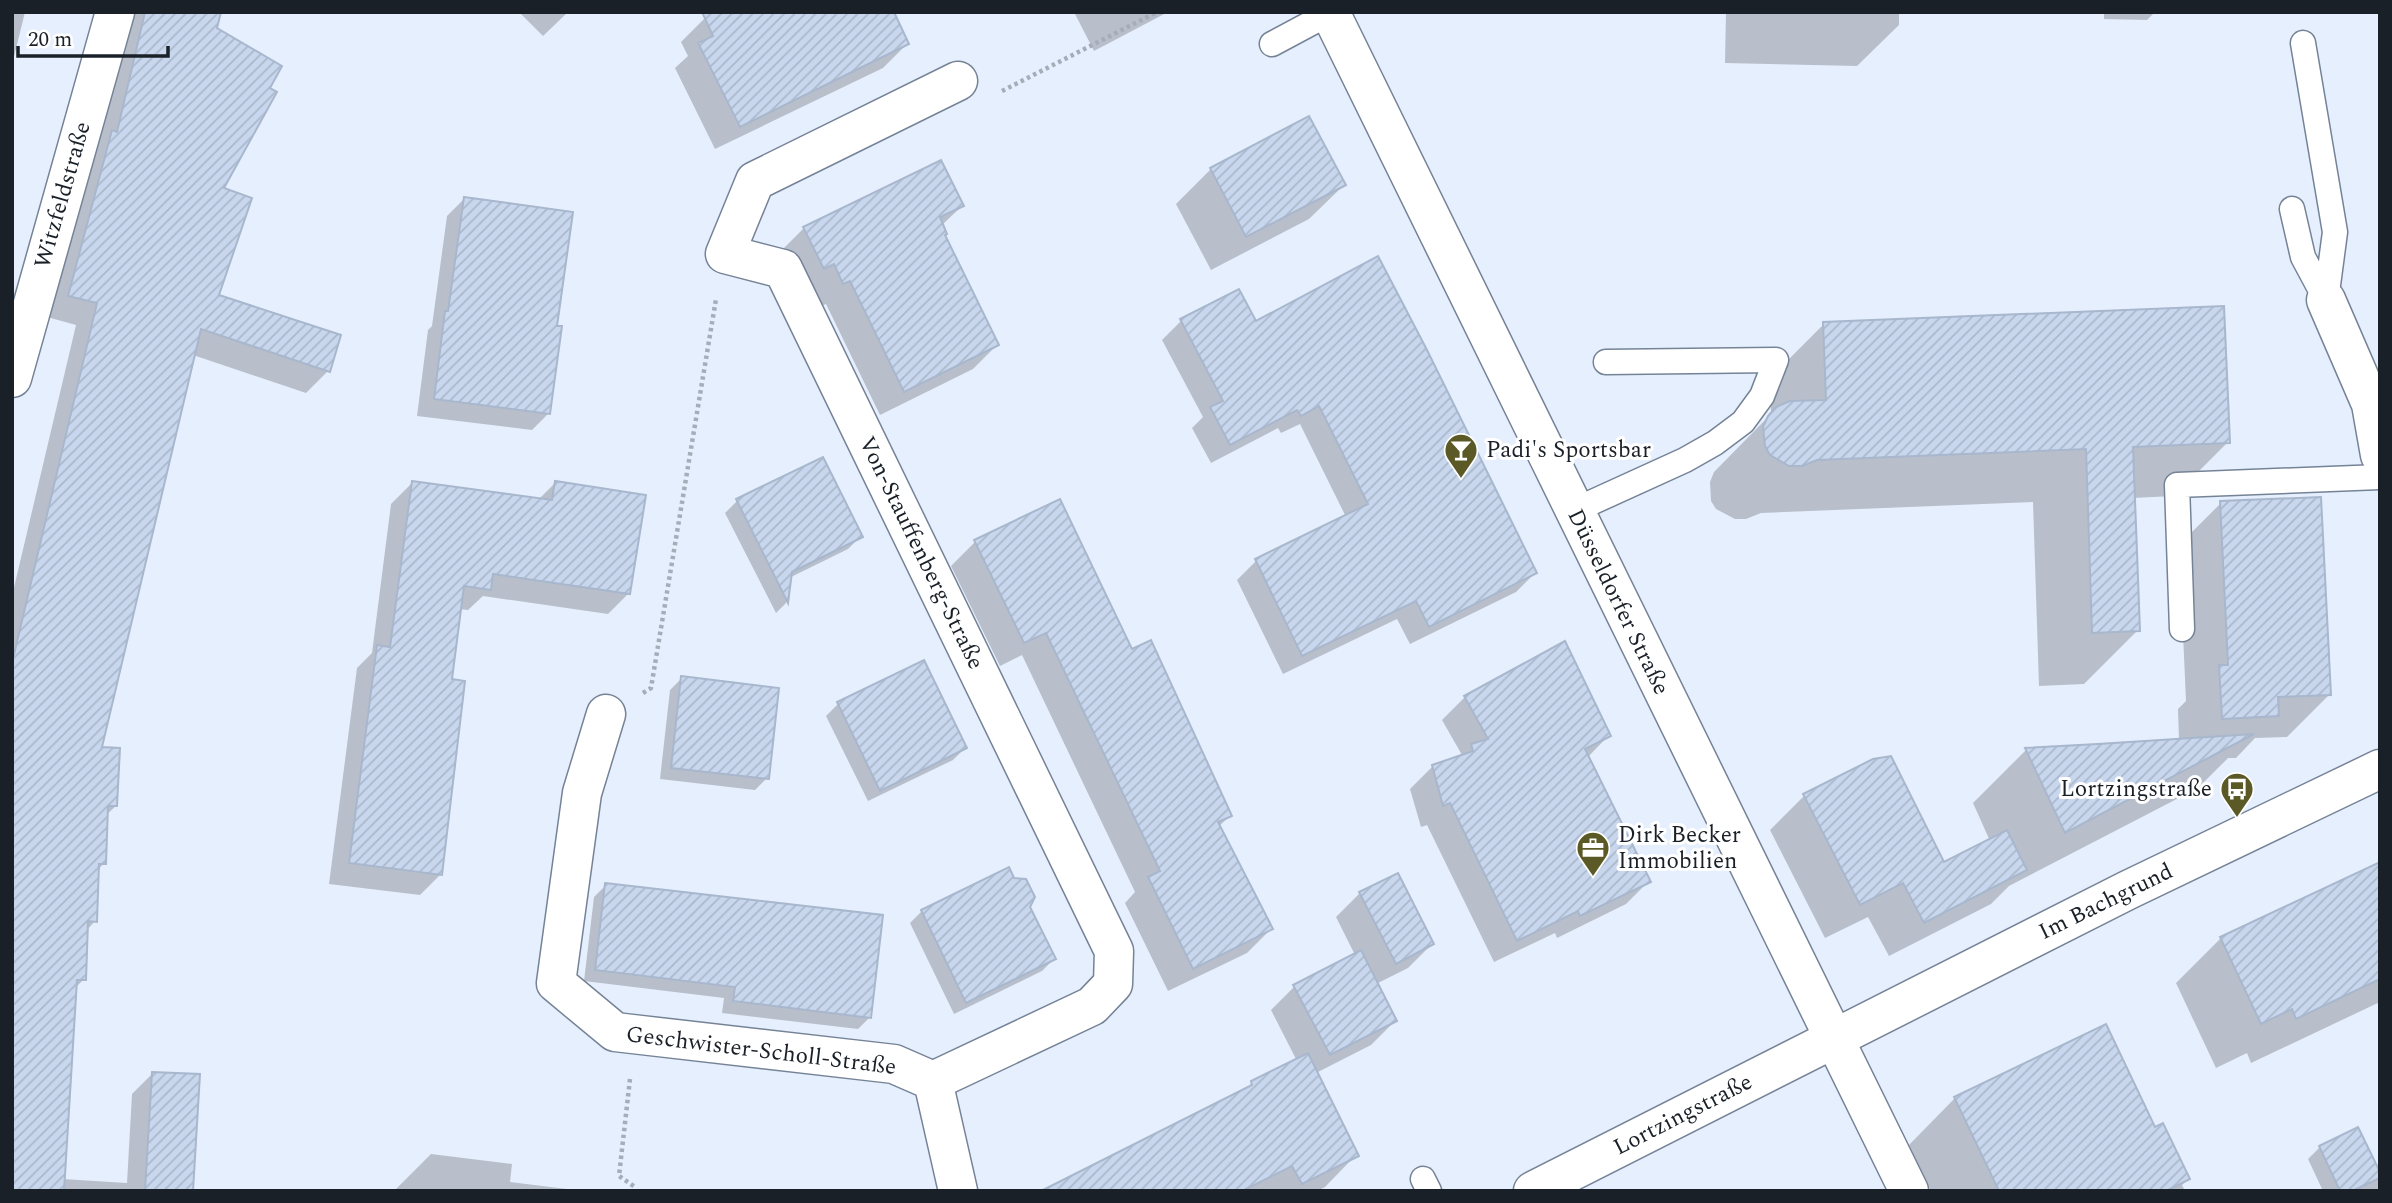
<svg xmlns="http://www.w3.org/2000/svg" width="2392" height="1203" font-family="Spectral,serif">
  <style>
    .shadow { fill: #0003 }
    .building { fill: url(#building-hatch); stroke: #a8b7cd; stroke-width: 2 }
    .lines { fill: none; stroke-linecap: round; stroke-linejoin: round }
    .lane-casing { stroke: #758397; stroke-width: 27 }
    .street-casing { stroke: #758397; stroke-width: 41 }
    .secondary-casing { stroke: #758397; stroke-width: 41 }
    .path { stroke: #a5adb9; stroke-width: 4.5; stroke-dasharray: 3.5 3.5; stroke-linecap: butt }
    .lane { stroke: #fff; stroke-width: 24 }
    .street { stroke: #fff; stroke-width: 38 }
    .secondary { stroke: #fff; stroke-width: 38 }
    .labels { text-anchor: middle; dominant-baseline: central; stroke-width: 6; stroke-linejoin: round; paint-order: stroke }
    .street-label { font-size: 23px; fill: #1a2028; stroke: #fff }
    .poi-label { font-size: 23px; fill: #1a2028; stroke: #fff; text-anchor: start }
  </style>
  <defs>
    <pattern id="building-hatch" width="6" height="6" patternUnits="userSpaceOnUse" patternTransform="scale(1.75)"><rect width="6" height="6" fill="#c8d7ed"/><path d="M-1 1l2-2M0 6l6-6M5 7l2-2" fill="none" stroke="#abb8cb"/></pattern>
  </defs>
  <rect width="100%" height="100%" fill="#e6effd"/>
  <g class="shadow">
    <path d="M 12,12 L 25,12 L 12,65 Z"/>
    <path d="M 134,12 L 221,12 L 216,29 L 222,189 L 217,296 L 328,371 L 306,393 L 193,355 L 12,703 L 12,596 L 76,325 L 47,317 L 90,154 L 97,147 L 128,18 Z"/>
    <path d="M 519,12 L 568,12 L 543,36 Z"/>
    <path d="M 1074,12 L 1168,12 L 1094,51 Z"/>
    <path d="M 1726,12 L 1899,12 L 1899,25 L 1857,66 L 1725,63 Z"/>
    <path d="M 2104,12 L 2155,12 L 2147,20 L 2104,19 Z"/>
    <path d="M 705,18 L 907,44 L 883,68 L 715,149 L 675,68 L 688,56 L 681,42 Z"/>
    <path d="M 1211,169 L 1344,185 L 1309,219 L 1211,270 L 1176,204 Z"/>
    <path d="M 464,199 L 555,327 L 549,413 L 532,430 L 417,416 L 428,330 L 432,326 L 447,216 Z"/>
    <path d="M 962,206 L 942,225 L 959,268 L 997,345 L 973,369 L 880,415 L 826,304 L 819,307 L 780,252 L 804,228 Z"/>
    <path d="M 1238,291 L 1255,323 L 1535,573 L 1516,592 L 1410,644 L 1397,619 L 1283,674 L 1237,580 L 1256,561 L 1346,517 L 1300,424 L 1281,433 L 1278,428 L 1211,463 L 1192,428 L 1203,417 L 1162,340 L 1181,321 Z"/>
    <path d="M 1824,324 L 2228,442 L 2174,496 L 2133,498 L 2138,630 L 2084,684 L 2039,686 L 2033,502 L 1761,513 L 1746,519 L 1735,519 L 1716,509 L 1711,501 L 1710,482 L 1714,472 L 1771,414 L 1770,378 Z"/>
    <path d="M 412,483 L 538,500 L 555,483 L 629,593 L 608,614 L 483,596 L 468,610 L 459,609 L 450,680 L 441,874 L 420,895 L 329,884 L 357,668 L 372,653 L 391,504 Z"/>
    <path d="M 737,501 L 860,537 L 848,549 L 789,578 L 786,603 L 776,613 L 725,513 Z"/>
    <path d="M 1059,501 L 1132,651 L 1230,816 L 1218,827 L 1271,929 L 1247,953 L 1168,991 L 1125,903 L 1135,892 L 1022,655 L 1000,666 L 951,566 L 975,542 Z"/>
    <path d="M 2221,503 L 2329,695 L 2287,737 L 2255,738 L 2236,758 L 2228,758 L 2198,788 L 2009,886 L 1991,904 L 1889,956 L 1868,917 L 1825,938 L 1770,830 L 1804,796 L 1944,864 L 1990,841 L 1973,803 L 2026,750 L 2179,741 L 2178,709 L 2186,701 L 2179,545 Z"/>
    <path d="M 924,662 L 965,748 L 953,760 L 868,801 L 826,716 L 838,704 Z"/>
    <path d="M 682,678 L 767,778 L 755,790 L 660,779 L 670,690 Z"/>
    <path d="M 1465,697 L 1609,735 L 1588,757 L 1649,881 L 1626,904 L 1557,938 L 1555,933 L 1494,962 L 1427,825 L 1421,827 L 1410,789 L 1433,766 L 1462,755 L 1442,720 Z"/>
    <path d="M 12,746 L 116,806 L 106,815 L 104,863 L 97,871 L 95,921 L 86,931 L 84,979 L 75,988 L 63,1179 L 127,1183 L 132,1094 L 153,1073 L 191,1191 L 12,1191 Z"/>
    <path d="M 2380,866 L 2380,1002 L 2251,1063 L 2247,1053 L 2216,1068 L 2176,983 L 2221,938 Z"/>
    <path d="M 606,885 L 870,1017 L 858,1029 L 722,1013 L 724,998 L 584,981 L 594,897 Z"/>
    <path d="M 1360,893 L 1432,944 L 1408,968 L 1376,984 L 1395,1021 L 1371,1045 L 1316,1073 L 1356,1155 L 1325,1187 L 1317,1191 L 1043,1191 L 1243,1092 L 1252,1083 L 1297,1061 L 1271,1010 L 1295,986 L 1355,955 L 1336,917 Z"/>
    <path d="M 1028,907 L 1054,959 L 1042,971 L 954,1014 L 910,923 L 922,911 Z"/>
    <path d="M 1955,1098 L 2155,1129 L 2188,1179 L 2182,1185 L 2185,1191 L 1931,1191 L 1909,1145 Z"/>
    <path d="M 2320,1147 L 2376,1168 L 2380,1164 L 2380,1191 L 2323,1191 L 2308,1159 Z"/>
    <path d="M 431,1154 L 512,1164 L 510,1182 L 583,1191 L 394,1191 Z"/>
  </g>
  <g class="building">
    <path d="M 145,12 L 221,12 L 217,28 L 282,66 L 270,88 L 277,92 L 224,188 L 252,198 L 219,295 L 341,335 L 330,372 L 201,329 L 102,747 L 120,748 L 117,806 L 108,806 L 106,864 L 99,864 L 97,922 L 88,921 L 86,980 L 77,980 L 64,1191 L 12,1191 L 12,663 L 97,303 L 68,296 L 112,130 L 117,132 Z"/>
    <path d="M 702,12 L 894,12 L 909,44 L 740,127 L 698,43 L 713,36 Z"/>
    <path d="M 1309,116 L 1346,185 L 1246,237 L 1210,168 Z"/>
    <path d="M 941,160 L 964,206 L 940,217 L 947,234 L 945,235 L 999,345 L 904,392 L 850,281 L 843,284 L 834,264 L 824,269 L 803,227 Z"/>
    <path d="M 464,197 L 573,212 L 557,326 L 562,326 L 550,414 L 434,399 L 445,311 L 448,311 Z"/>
    <path d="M 1378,256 L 1427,350 L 1537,573 L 1429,627 L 1416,601 L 1302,656 L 1255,559 L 1368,504 L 1319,406 L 1301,416 L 1297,410 L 1230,445 L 1210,407 L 1223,401 L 1180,319 L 1239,289 L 1256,321 Z"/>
    <path d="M 2224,306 L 2230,443 L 2133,447 L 2140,631 L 2092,633 L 2086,449 L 1817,460 L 1802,466 L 1789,466 L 1770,455 L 1765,446 L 1763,427 L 1768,416 L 1776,407 L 1790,401 L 1826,400 L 1823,322 Z"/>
    <path d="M 823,457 L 863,537 L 792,572 L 788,603 L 736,499 Z"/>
    <path d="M 412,481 L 552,500 L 555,481 L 646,495 L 630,594 L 493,574 L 491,590 L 464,586 L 452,679 L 465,681 L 442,875 L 349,863 L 377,645 L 390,647 Z"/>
    <path d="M 2321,497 L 2331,695 L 2278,697 L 2279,716 L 2222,719 L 2219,665 L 2228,665 L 2220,501 Z"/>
    <path d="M 1060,499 L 1132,649 L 1151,640 L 1232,816 L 1218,822 L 1273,929 L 1193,969 L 1148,877 L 1160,871 L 1046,633 L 1024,643 L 974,540 Z"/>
    <path d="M 1565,641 L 1611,736 L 1585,749 L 1651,882 L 1580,916 L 1578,911 L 1517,941 L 1450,803 L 1443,806 L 1432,765 L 1473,751 L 1471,744 L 1488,739 L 1464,696 Z"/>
    <path d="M 924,660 L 967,748 L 880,791 L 837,702 Z"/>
    <path d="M 681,676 L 779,688 L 769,779 L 671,768 Z"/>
    <path d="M 2254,734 L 2065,833 L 2025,748 L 2098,744 Z"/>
    <path d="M 1891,756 L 1944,862 L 2007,830 L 2027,870 L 1924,923 L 1903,883 L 1860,905 L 1803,794 L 1873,759 Z"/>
    <path d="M 2380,862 L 2380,979 L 2296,1019 L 2292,1009 L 2261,1024 L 2220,937 Z"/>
    <path d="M 1009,867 L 1014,878 L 1026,879 L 1035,897 L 1030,907 L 1056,959 L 966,1003 L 921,910 Z"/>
    <path d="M 1398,873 L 1434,944 L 1396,964 L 1359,892 Z"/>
    <path d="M 605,883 L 883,915 L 871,1018 L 733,1001 L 735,987 L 595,970 Z"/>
    <path d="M 1361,950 L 1397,1021 L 1330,1055 L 1293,985 Z"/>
    <path d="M 2106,1024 L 2155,1127 L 2163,1123 L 2190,1179 L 2166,1191 L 1999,1191 L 1954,1097 Z"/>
    <path d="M 1308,1053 L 1359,1156 L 1302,1184 L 1292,1166 L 1242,1191 L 1041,1191 L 1252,1085 L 1251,1081 Z"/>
    <path d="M 152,1072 L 200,1074 L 193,1191 L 145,1191 Z"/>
    <path d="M 2358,1127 L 2380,1172 L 2380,1178 L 2352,1191 L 2340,1191 L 2319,1146 Z"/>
  </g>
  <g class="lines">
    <defs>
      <g id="lane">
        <path d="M 2303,43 L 2335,232 L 2326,300"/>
        <path d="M 1272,44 L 1330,13"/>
        <path d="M 2292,209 L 2303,257 L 2326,300"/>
        <path d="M 1573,511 L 1685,460 L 1715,443 L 1743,422 L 1762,396 L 1776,360 L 1606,362"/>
        <path d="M 2182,629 L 2177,485 L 2380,477"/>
        <path d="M 1423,1179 L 1429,1191"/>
      </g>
      <g id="street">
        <path d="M 2326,300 L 2371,404 L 2380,455"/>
        <path d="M 12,378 L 115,12"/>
        <path d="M 606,714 L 582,793 L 556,983 L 615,1032 L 894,1064 L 933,1081 L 958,1191"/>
        <path d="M 933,1081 L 1092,1006 L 1113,984 L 1114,951 L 783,269 L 725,254 L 755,181 L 958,81"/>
        <path d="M 1533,1191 L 2128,890 L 2380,769"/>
      </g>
      <path id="secondary" d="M 1330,12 L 1909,1191"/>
    </defs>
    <use href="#lane" class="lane-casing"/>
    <use href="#street" class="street-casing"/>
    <use href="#secondary" class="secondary-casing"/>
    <g class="path">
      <path d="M 1002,91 L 1157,12"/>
      <path d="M 643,693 L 651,688 L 716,299"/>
      <path d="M 630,1079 L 619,1176 L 635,1187 L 635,1191"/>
    </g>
    <use href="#lane" class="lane"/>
    <use href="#street" class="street"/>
    <use href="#secondary" class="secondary"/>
  </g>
  <defs>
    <symbol id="bar-pin" viewBox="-11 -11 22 30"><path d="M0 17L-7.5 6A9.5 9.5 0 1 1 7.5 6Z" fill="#5b5a27" stroke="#fff"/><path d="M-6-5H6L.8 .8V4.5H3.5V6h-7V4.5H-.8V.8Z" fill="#fff"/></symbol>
    <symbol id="bus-pin" viewBox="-11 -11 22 30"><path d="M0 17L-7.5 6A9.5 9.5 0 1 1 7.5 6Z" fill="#5b5a27" stroke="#fff"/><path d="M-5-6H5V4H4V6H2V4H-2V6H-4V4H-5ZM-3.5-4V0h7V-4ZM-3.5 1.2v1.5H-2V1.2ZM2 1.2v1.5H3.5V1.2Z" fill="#fff"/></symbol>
    <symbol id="office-pin" viewBox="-11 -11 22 30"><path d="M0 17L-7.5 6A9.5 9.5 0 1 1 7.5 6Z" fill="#5b5a27" stroke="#fff"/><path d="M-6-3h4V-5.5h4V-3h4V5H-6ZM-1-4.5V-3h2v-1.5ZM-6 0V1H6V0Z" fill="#fff"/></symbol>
  </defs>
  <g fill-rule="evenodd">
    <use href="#bar-pin" x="1442" y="431" width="38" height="52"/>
    <use href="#bus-pin" x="2218" y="770" width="38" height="52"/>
    <use href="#office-pin" x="1574" y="829" width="38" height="52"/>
  </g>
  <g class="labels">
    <g class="street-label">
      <text transform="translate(63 195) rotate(-74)">Witzfeldstraße</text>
      <text transform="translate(921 553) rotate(64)">Von-Stauffenberg-Straße</text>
      <text transform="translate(1618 602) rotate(64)">Düsseldorfer Straße</text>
      <text transform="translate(2106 902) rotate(-26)">Im Bachgrund</text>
      <text transform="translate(761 1051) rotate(7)">Geschwister-Scholl-Straße</text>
      <text transform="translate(1683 1115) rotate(-27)">Lortzingstraße</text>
    </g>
    <g class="poi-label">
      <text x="1486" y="450">Padi's Sportsbar</text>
      <text x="2212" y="789" text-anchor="end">Lortzingstraße</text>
      <text x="1618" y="835">Dirk Becker<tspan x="1618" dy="26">Immobilien</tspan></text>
    </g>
  </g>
  <rect width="2392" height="1203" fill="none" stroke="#1a2028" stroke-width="28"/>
  <path d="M18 46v10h150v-10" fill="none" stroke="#1a2028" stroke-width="3.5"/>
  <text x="28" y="46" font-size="21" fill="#1a2028" stroke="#ffffff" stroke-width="5" paint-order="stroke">20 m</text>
</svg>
